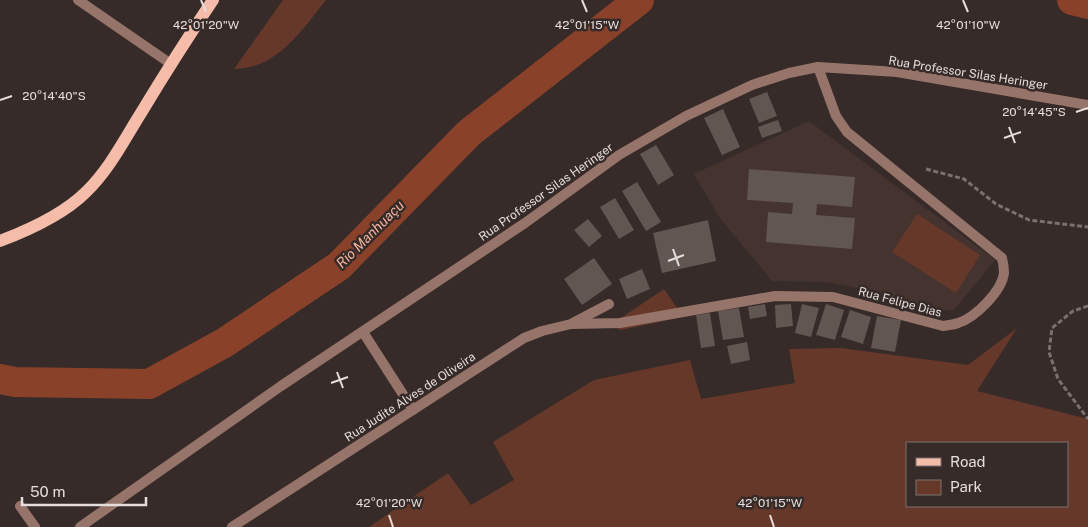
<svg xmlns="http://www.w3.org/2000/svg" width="1088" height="527" font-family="'Public Sans',sans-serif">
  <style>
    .built { fill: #45332f }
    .green { fill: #66382a; fill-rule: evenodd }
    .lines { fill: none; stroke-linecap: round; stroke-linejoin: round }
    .river { stroke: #89412a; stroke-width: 30 }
    .building { fill: #625652 }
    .path { stroke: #7a706e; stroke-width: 3; stroke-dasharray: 5 2.5; stroke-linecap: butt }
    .street { stroke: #967469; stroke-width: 10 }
    .primary { stroke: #f6bcaa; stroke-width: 12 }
    .ticks { fill: none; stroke: #e5dedc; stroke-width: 2 }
    .labels { text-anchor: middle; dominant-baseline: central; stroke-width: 5; stroke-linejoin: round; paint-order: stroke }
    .street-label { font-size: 12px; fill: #e5dedc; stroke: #362b28 }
    .water-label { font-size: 14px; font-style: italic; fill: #f5b5a0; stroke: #362b28 }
    .ticks-label { font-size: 12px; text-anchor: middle; fill: #e5dedc; stroke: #362b28; stroke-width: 5; stroke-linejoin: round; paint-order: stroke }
  </style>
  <rect width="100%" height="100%" fill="#362b28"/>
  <path class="built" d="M 809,121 L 995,260 L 954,310 L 932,310 L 874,291 L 826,282 L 772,281 L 719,217 L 694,174 Z"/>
  <g class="green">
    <path d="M 283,0 L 326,0 C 302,30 277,69 234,69 Z"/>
    <path d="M 917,214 L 980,255 L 956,293 L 892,252 Z"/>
    <path d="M 664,289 L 683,317 L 621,330 L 597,322 L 621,318 Z"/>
    <path d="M 1017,328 L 977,391 L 1088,419 L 1088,527 L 369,527 L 448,473 L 471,505 L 514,480 L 493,442 L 594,380 L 690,360 L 701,399 L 795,383 L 789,349 L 841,348 L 968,365 ZM 907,443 L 1067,443 L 1067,506 L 907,506 Z"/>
  </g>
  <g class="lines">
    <g class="river">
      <path d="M 1072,0 L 1088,4"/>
      <path d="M 0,379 L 15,382 L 149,384 L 224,343 L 339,266 L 469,133 L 639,0"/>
    </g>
  </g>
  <g class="building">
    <path d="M 767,92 L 777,116 L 759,123 L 749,99 Z"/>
    <path d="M 723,109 L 740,147 L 722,155 L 704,118 Z"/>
    <path d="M 778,120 L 782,131 L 762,138 L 758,127 Z"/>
    <path d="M 656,145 L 674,175 L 658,185 L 640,154 Z"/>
    <path d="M 749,169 L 855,177 L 852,207 L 817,204 L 816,215 L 855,218 L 852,249 L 766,242 L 768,212 L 792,214 L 793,203 L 747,200 Z"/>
    <path d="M 637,182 L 661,222 L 646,231 L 622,191 Z"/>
    <path d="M 615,198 L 634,230 L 619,239 L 600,207 Z"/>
    <path d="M 588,219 L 602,236 L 589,247 L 574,230 Z"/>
    <path d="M 708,220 L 716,261 L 662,273 L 653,233 Z"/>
    <path d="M 594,258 L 612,284 L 582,305 L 564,279 Z"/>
    <path d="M 642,269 L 650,289 L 627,299 L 619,279 Z"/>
    <path d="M 765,304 L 767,316 L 750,319 L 748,307 Z"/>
    <path d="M 791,304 L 793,326 L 776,328 L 775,305 Z"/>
    <path d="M 802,304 L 819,308 L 811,337 L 795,333 Z"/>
    <path d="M 826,304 L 844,310 L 835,340 L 816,335 Z"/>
    <path d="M 739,308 L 744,337 L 723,340 L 718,311 Z"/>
    <path d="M 850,310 L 871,317 L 863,344 L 841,337 Z"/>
    <path d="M 710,313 L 715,346 L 701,348 L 696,315 Z"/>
    <path d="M 877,316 L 901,320 L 895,352 L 871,348 Z"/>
    <path d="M 747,342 L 750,360 L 731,364 L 727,346 Z"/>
  </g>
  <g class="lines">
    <g class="path">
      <path d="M 926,169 L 964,179 L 996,204 L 1029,220 L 1088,227"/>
      <path d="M 1088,306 L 1073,311 L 1052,328 L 1049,352 L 1058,379 L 1088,419"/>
    </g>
    <g class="street">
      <path d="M 78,0 L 171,64"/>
      <path d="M 571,324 L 620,323 L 775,296 L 833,297 L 943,326 C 948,325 953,325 958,323 C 975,318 1002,291 1004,273 C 1004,268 1003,262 1002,258 L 847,132 L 836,116 L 818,67"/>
      <path d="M 363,332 L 413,410"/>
      <path d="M 20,506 L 35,527"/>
      <path d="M 80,527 L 281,386 L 525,223 L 619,155 L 686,116 L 752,85 L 789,73 L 818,67 L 897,72 L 1088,105"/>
      <path d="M 232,527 L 524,338 L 542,331 L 571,324 L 609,304"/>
    </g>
    <path class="primary" d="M 0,241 C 29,230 64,214 86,192 C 109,170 124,140 141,113 C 164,75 188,37 213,0"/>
  </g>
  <path class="ticks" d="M 201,0 L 206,12M 582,0 L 587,12M 963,0 L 968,12M 0,100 L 12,96M 1076,112 L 1088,108M 1009,127 L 1015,143M 1004,138 L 1021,132M 673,249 L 679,266M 668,261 L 684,255M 337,372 L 343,388M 331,383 L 348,377M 389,515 L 393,527M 770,515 L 774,527"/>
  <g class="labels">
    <g class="street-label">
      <text transform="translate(968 73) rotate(9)">Rua Professor Silas Heringer</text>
      <text transform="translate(546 192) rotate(-35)">Rua Professor Silas Heringer</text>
      <text transform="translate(900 302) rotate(15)">Rua Felipe Dias</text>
      <text transform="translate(410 397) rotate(-33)">Rua Judite Alves de Oliveira</text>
    </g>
    <g class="water-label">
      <text transform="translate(370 234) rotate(-45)">Rio Manhuaçu</text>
    </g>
  </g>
  <g class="ticks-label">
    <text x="206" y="29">42°01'20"W</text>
    <text x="587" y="29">42°01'15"W</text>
    <text x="968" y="29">42°01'10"W</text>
    <text x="54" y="100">20°14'40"S</text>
    <text x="1034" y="116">20°14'45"S</text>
    <text x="389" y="507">42°01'20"W</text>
    <text x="770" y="507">42°01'15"W</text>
  </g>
  <rect x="906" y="442" width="162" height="65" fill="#362b28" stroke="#7c7370"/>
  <rect x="916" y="458" width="25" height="8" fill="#f6bcaa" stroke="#7c7370"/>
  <text x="950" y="467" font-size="15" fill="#e5dedc">Road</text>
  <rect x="916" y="480" width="25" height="15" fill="#66382a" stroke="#7c7370"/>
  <text x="950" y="492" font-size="15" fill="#e5dedc">Park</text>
  <path d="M22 497v8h124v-8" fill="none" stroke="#e5dedc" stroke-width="2.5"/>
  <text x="30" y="497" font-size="15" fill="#e5dedc" stroke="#362b28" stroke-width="4" paint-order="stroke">50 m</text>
</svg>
